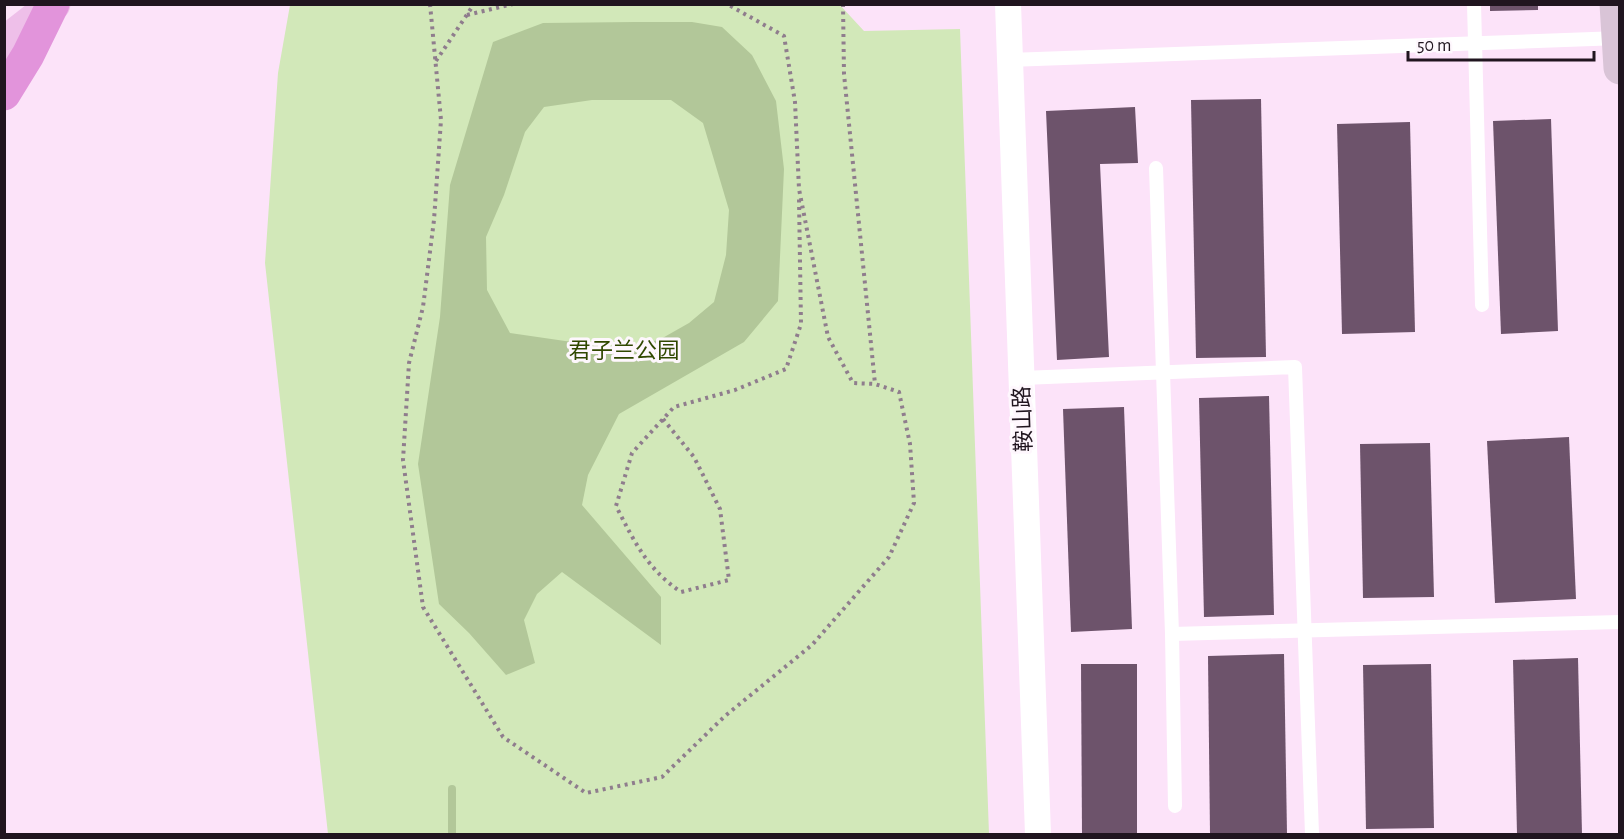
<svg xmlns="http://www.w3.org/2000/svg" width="1624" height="839" font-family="'Alegreya Sans','Noto Sans SC',sans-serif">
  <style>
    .green { fill: #d2e8b9 }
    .water { fill: #b2c799; fill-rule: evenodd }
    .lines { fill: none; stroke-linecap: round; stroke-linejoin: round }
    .stream { stroke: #b2c799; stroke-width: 8 }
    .building { fill: #6d536b }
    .path { stroke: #8f7d8d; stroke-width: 4; stroke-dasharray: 3 4.5; stroke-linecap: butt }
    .lane { stroke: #fff; stroke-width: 14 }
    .street { stroke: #fff; stroke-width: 26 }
    .secondary { stroke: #d9c4d7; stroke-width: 33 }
    .primary { stroke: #eebfe9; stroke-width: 33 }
    .highway { stroke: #e294db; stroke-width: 33 }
    .labels { text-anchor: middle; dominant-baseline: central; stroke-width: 6; stroke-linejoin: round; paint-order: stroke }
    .park-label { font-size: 22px; fill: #304800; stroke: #fef7fd }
    .street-label { font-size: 22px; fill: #20151f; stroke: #fef7fd }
  </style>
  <rect width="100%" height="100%" fill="#fce3f9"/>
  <path class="green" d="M 839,4 L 864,31 L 960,29 L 989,834 L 328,834 L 265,263 L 278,73 L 290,5 Z"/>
  <path class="water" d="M 634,22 L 692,22 L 722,27 L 752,55 L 776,101 L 784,169 L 778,301 L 744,342 L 619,414 L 588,475 L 582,505 L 661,597 L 661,645 L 562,572 L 537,594 L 524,620 L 535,663 L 506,675 L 469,633 L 439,604 L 418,464 L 440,317 L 450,185 L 493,42 L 543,23 ZM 592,100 L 671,100 L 703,123 L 729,210 L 726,255 L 714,302 L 689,323 L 659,340 L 622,347 L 565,341 L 510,333 L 487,290 L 486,237 L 504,195 L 525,132 L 544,107 Z"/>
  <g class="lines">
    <path class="stream" d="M 452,834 L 452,789"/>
  </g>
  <g class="building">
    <path d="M 1490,4 L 1538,4 L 1538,10 L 1490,11 Z"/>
    <path d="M 1261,99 L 1266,357 L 1196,358 L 1191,100 Z"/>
    <path d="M 1135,107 L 1138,163 L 1100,164 L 1109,357 L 1057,360 L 1046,111 Z"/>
    <path d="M 1551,119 L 1558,331 L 1501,334 L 1493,121 Z"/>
    <path d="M 1410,122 L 1415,332 L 1342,334 L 1337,124 Z"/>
    <path d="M 1269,396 L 1274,615 L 1204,617 L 1199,398 Z"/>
    <path d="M 1124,407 L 1132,629 L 1071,632 L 1063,409 Z"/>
    <path d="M 1569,437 L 1576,599 L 1495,603 L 1487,441 Z"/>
    <path d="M 1430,443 L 1434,597 L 1363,598 L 1360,444 Z"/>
    <path d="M 1284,654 L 1287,834 L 1210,834 L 1208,656 Z"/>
    <path d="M 1578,658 L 1582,834 L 1517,834 L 1513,660 Z"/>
    <path d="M 1081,664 L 1137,664 L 1137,834 L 1082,834 Z"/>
    <path d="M 1431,664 L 1434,828 L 1366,829 L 1363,665 Z"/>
  </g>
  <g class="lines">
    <g class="path">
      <path d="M 430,4 L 441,120 L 434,220 L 423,307 L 409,363 L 403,460 L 423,607 L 503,737 L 586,793 L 662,777 L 725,716 L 812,645 L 889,557 L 914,503 L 910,444 L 899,392 L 875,384 L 853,383 L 828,337 L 799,189 L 795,102 L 784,36 L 727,4"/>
      <path d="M 843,4 L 844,74 L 875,384"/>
      <path d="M 467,15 L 513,4"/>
      <path d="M 436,61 L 474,4"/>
      <path d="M 663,419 L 694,457 L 720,509 L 729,580 L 681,592 C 647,569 634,541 616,506 L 632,453 L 674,407 L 735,390 L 786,369 L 801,324 L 799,199"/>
    </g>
    <g class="lane">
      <path d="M 1474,4 L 1482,305"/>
      <path d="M 1010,60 L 1620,38"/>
      <path d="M 1156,168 L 1172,634 L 1175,806"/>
      <path d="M 1022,378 L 1295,367 L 1312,834"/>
      <path d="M 1172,634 L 1620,622"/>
    </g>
    <path class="street" d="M 1008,4 L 1038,834"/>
    <path class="secondary" d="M 1616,4 L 1620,68"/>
    <path class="primary" d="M 4,43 L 54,4"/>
    <path class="highway" d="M 4,94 L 28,55 L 53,4"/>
  </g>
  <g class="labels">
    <g class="park-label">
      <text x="624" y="351">君子兰公园</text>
    </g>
    <g class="street-label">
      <text transform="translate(1023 419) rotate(-92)">鞍山路</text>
    </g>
  </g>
  <rect width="1624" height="839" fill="none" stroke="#20151f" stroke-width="12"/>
  <path d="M1408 51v9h186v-9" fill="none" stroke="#20151f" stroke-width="3"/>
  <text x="1417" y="51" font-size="18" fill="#20151f" stroke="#fef7fd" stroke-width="4.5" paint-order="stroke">50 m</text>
</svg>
